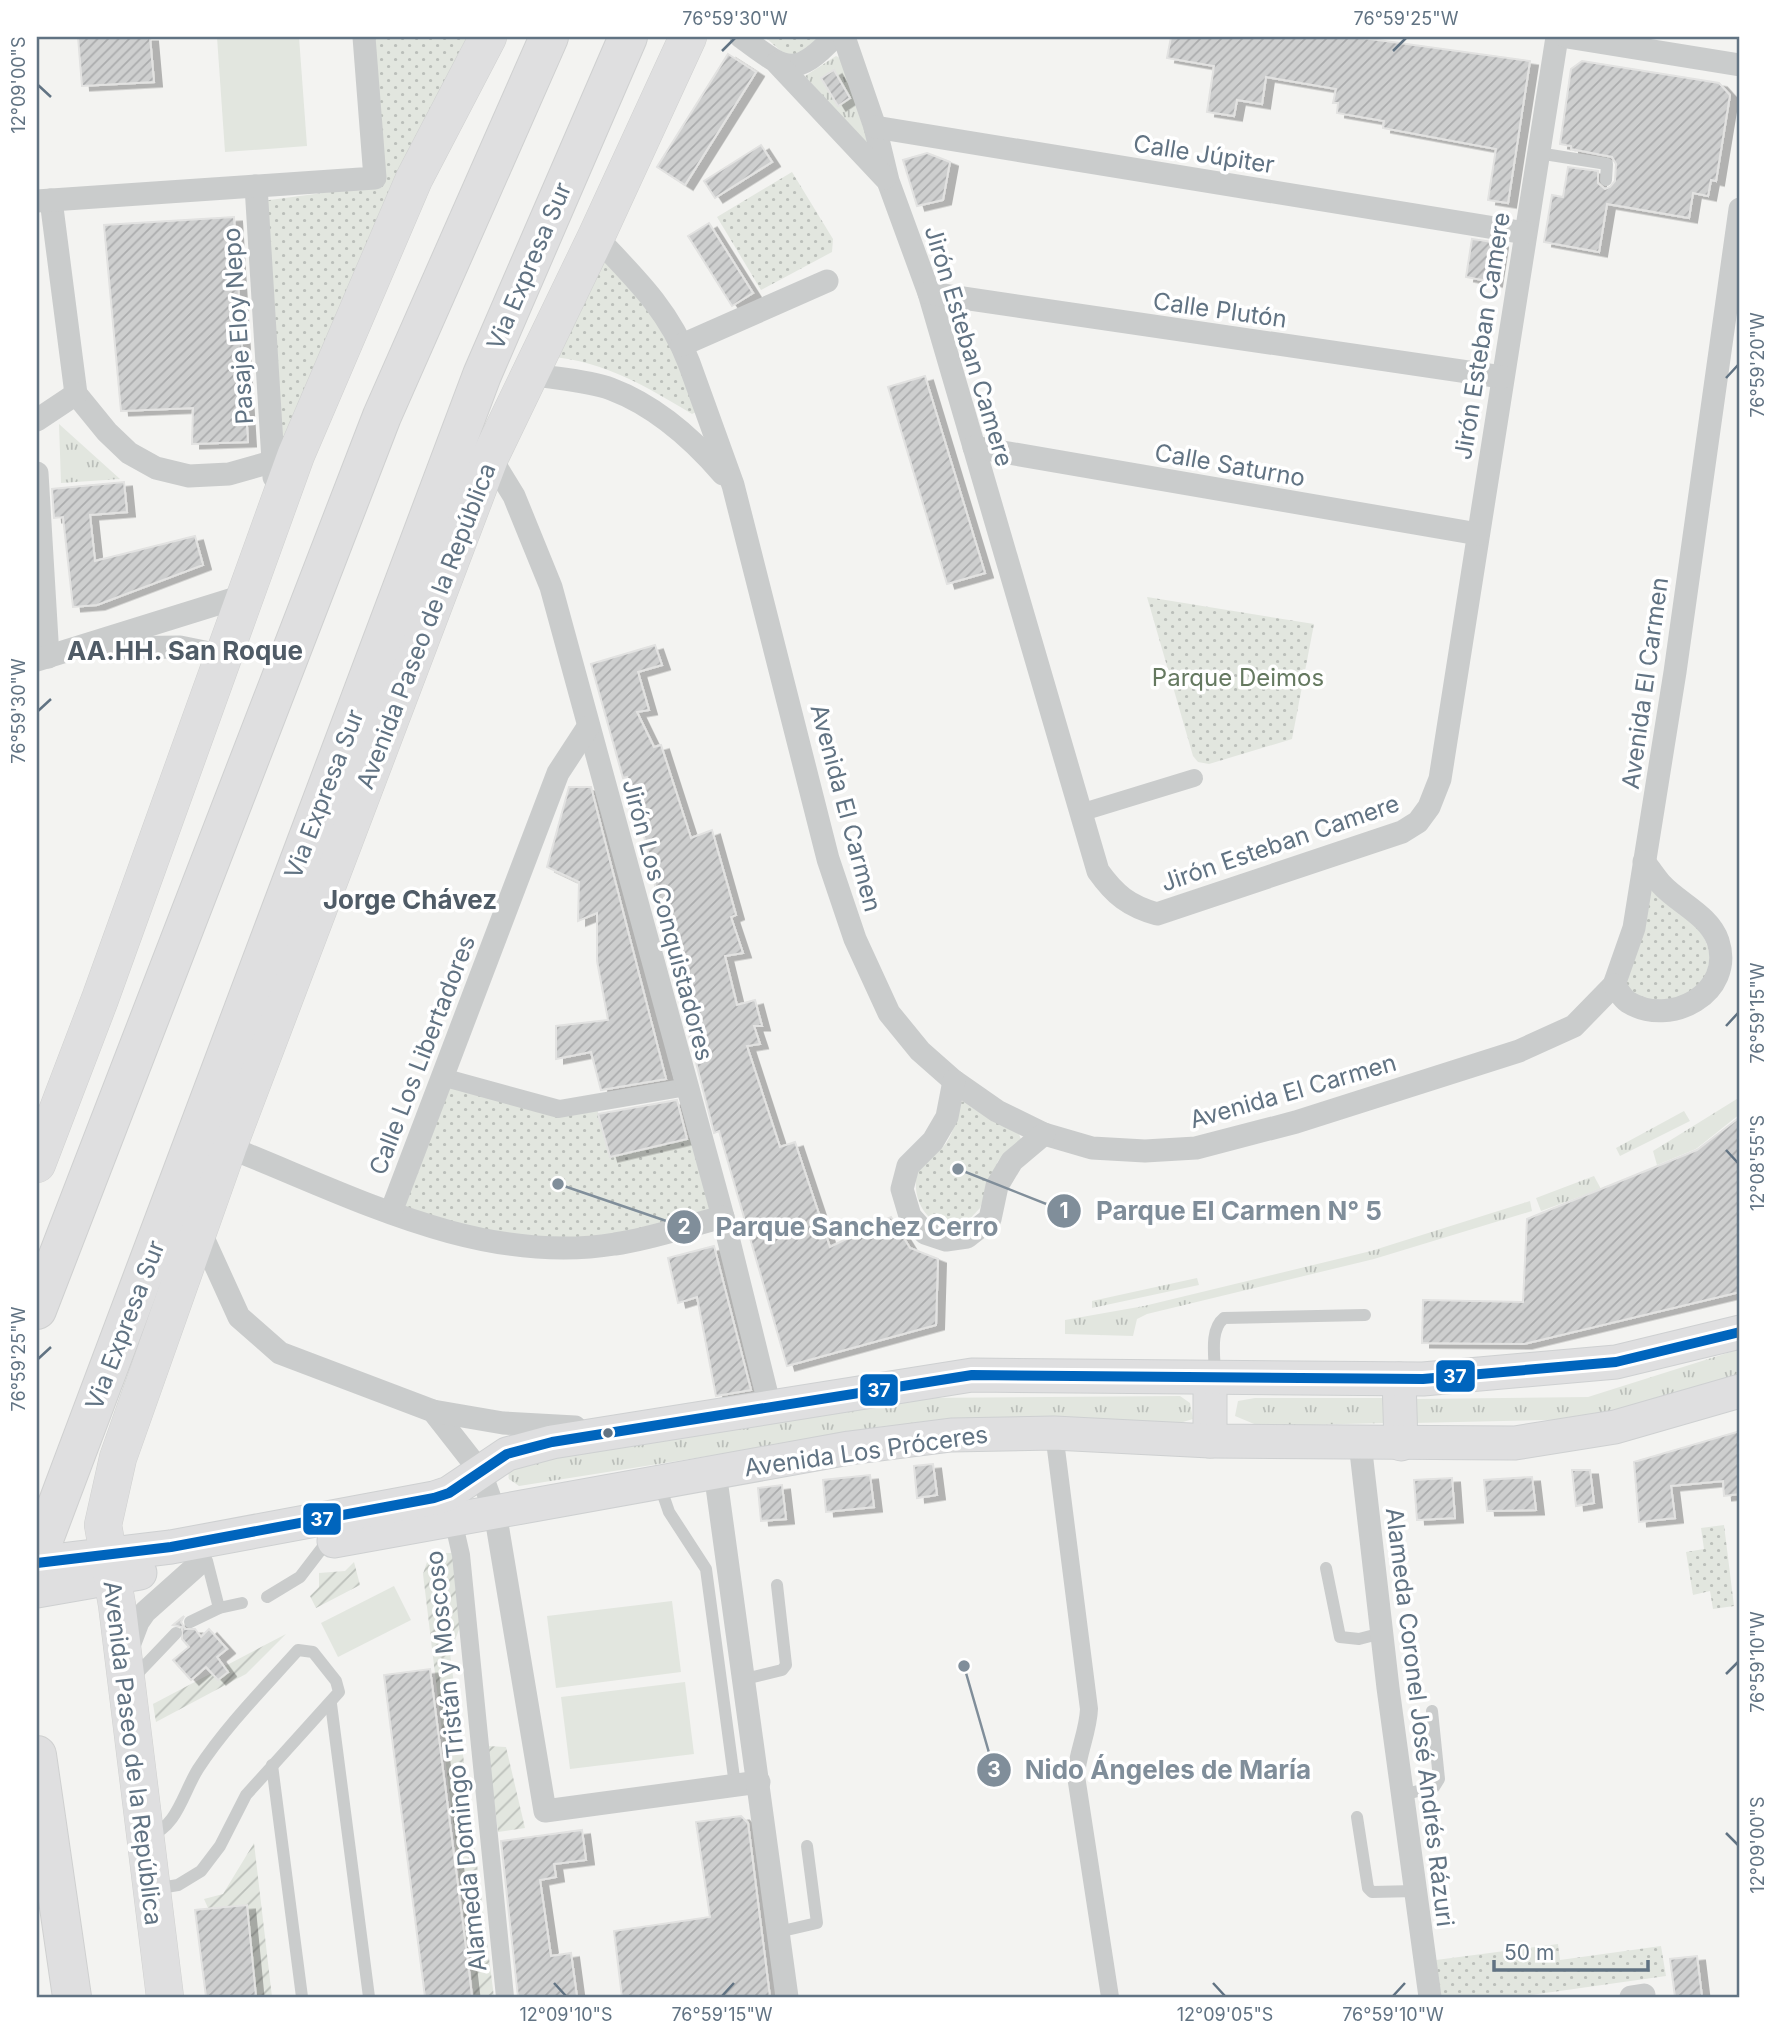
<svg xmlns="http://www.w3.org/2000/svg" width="1777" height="2034" font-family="Inter,sans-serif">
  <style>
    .grass { fill: url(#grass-tufts) }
    .park { fill: url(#park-dots) }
    .garden { fill: url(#garden-furrows) }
    .pitch { fill: #e2e6df }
    .building { fill: url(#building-hatch); stroke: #e2e2e1; stroke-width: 2; filter: url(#shadow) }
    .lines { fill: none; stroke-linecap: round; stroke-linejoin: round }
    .secondary-casing { stroke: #ced0d1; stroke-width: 35 }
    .primary-casing { stroke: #d0d1d0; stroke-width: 38 }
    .trunk-casing { stroke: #cfd0d0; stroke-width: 40 }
    .service { stroke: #cacccc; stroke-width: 12 }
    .pedestrian { stroke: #cacccc; stroke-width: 18 }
    .minor { stroke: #cacccc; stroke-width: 23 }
    .secondary { stroke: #dfdfe0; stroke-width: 33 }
    .primary { stroke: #dfdfe0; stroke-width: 37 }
    .trunk { stroke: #dfdfe0; stroke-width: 38 }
    .bus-1-casing { stroke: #fff; stroke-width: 16 }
    .bus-1 { stroke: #0065bd; stroke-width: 10 }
    .ticks { fill: none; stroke: #617383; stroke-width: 2.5 }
    .bus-dot { fill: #617383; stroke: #fff; stroke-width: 2.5 }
    .labels { text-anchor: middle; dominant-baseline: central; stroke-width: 7; stroke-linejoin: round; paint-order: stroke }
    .street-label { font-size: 24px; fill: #617383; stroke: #fff }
    .park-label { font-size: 24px; fill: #657960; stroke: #fff }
    .neighbourhood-label { font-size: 26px; font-weight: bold; fill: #505c67; stroke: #fff }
    .leader { fill: none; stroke: #808e9a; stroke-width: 2.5 }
    .callout-dot { fill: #808e9a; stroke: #fff; stroke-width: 2.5 }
    .mark-label { font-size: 21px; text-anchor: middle; font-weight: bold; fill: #fff }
    .callout-label { font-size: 26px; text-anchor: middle; font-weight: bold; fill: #808e9a; stroke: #fff; stroke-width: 7; stroke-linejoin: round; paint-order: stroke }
    .line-badge { stroke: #fff; stroke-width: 2.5 }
    .badge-label { font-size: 19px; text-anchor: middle; font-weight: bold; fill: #fff }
    .neatline { fill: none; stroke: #617383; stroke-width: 2.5 }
    .ticks-label { font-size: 18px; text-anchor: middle; fill: #617383 }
  </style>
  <defs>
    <pattern id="grass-tufts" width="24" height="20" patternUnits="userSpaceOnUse" patternTransform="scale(1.75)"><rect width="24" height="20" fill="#e2e6df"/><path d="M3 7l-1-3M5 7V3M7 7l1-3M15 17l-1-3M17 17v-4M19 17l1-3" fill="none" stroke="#bbbfba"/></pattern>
    <pattern id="park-dots" width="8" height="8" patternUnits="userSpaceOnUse" patternTransform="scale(1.75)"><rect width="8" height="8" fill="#e2e6df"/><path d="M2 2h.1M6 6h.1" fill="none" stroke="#bbbfba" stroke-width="1.8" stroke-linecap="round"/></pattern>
    <pattern id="garden-furrows" width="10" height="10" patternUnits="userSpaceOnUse" patternTransform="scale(1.75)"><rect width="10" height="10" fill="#e2e6df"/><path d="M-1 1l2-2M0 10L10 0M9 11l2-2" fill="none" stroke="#bbbfba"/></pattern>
    <pattern id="building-hatch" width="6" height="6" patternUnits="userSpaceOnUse" patternTransform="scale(1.75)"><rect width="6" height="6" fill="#cecfcf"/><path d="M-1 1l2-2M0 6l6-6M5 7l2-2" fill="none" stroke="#abacad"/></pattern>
    <filter id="shadow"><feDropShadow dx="8" dy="4.5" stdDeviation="0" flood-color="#0004"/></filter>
  </defs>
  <rect width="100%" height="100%" fill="#f3f3f1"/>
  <g class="grass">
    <path d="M 836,56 L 840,58 L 871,150 L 805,76 Z"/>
    <path d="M 59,424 L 120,479 L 61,483 Z"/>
    <path d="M 1740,1097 L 1740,1114 L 1696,1149 L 1657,1165 L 1653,1151 Z"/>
    <path d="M 1684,1111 L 1690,1121 L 1620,1156 L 1616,1148 Z"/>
    <path d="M 1594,1176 L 1601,1189 L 1541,1211 L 1536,1198 Z"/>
    <path d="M 1530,1201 L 1532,1211 L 1374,1259 L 1147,1314 L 1137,1319 L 1133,1336 L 1065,1334 L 1065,1320 L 1144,1306 L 1371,1251 Z"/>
    <path d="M 1197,1278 L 1199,1285 L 1092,1308 L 1092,1301 Z"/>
    <path d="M 1740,1349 L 1740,1376 L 1589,1419 L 1413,1423 L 1413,1399 L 1588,1397 Z"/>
    <path d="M 1180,1396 L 1190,1403 L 1193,1419 L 1173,1425 L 905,1425 L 519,1486 L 509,1479 L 508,1471 L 518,1461 L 917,1398 Z"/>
    <path d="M 1255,1398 L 1385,1398 L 1386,1423 L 1259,1426 L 1235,1416 L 1238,1401 Z"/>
  </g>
  <g class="park">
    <path d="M 375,37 L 478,37 L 278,450 L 262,201 L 383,185 Z"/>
    <path d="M 765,37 L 820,37 L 797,56 L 783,53 Z"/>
    <path d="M 792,172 L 833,239 L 832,252 L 761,290 L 717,217 Z"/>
    <path d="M 600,254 L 679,346 L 696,412 L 692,414 C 649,388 604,361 552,357 Z"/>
    <path d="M 1147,597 L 1314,624 L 1292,739 L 1209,764 L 1198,762 L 1193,756 Z"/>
    <path d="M 1652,886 C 1684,912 1725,940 1705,985 L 1661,1005 L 1633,996 L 1620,985 Z"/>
    <path d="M 442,1077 L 597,1108 L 610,1157 L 701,1136 L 723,1217 L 539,1249 L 391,1212 Z"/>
    <path d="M 966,1101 L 1019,1134 L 1022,1142 L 998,1161 L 980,1208 L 966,1223 C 959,1224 950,1226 944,1225 C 918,1219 907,1181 924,1161 C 928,1156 937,1153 942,1148 C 954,1136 956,1117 959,1102 Z"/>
    <path d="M 1724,1525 L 1734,1606 L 1713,1609 L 1710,1591 L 1693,1595 L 1686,1552 L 1704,1549 L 1701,1528 Z"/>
    <path d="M 1558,1944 L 1560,1960 L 1661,1946 L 1666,1976 L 1516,1997 L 1441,1997 L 1436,1960 Z"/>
  </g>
  <g class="garden">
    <path d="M 430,1553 L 457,1553 L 465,1614 L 450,1653 L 494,1997 L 474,1997 L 423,1574 Z"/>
    <path d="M 354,1562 L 360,1585 L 316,1608 L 310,1596 L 319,1587 L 319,1573 L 345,1571 Z"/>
    <path d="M 286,1634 L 246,1674 L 156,1722 L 153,1704 Z"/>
    <path d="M 487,1746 L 506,1747 L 525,1828 L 498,1832 Z"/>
    <path d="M 254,1843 L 272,1997 L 257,1997 L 247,1905 L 208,1908 L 204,1899 L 223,1894 Z"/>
  </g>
  <g class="pitch">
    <path d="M 217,37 L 299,37 L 307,146 L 225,152 Z"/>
    <path d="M 394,1586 L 411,1620 L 338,1657 L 321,1623 Z"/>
    <path d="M 672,1601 L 681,1672 L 556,1688 L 547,1616 Z"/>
    <path d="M 685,1682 L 694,1754 L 570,1769 L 561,1697 Z"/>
  </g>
  <g class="building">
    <path d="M 78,37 L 150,37 L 154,82 L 82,86 Z"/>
    <path d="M 1171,37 L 1356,37 L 1530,61 L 1508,203 L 1488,200 L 1496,149 L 1383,128 L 1384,121 L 1337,113 L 1338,103 L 1333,103 L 1336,89 L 1266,77 L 1262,104 L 1237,100 L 1234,116 L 1207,112 L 1214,66 L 1167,58 Z"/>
    <path d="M 728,54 L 756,72 L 685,185 L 657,167 Z"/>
    <path d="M 1582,61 L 1719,83 L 1730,95 L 1716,181 L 1711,180 L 1708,196 L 1693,193 L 1689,218 L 1607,204 L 1599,252 L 1544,242 L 1552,195 L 1563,197 L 1568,167 L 1598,171 L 1598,183 L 1605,189 L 1610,187 L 1615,181 L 1616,164 L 1612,157 L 1571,149 L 1571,146 L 1560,144 L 1571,69 Z"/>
    <path d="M 834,70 L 850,98 L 838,106 L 821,78 Z"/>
    <path d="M 761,145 L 772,162 L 715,198 L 704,181 Z"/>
    <path d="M 927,153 L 950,162 L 943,200 L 917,206 L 903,160 Z"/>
    <path d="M 234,217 L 248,442 L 192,444 L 193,408 L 121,411 L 104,225 Z"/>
    <path d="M 709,223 L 753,293 L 732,306 L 688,236 Z"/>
    <path d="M 1472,239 L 1500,243 L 1494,282 L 1466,277 Z"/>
    <path d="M 925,376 L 985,573 L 947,584 L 888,387 Z"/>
    <path d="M 124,482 L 127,512 L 90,515 L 95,561 L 195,536 L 203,565 L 97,605 L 73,607 L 63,517 L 54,518 L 52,489 Z"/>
    <path d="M 655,645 L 662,665 L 638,672 L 649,710 L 637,712 L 654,747 L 661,745 L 691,838 L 712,830 L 736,915 L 731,917 L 743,953 L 725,956 L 737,1005 L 755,1000 L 762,1026 L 754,1026 L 760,1044 L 747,1046 L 780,1147 L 795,1142 L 830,1247 L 891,1217 L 910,1248 L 938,1259 L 936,1325 L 787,1366 L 719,1131 L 714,1133 L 672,968 L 677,966 L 660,917 L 653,873 L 638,812 L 631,815 L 627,777 L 623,778 L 591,664 Z"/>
    <path d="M 569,787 L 591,787 L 666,1079 L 601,1090 L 591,1052 L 556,1059 L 556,1026 L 608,1020 L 597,961 L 597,913 L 578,921 L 579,882 L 547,867 Z"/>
    <path d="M 677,1100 L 687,1139 L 610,1157 L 598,1114 Z"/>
    <path d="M 1740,1117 L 1740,1292 L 1524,1344 L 1422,1343 L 1423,1300 L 1523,1302 L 1527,1219 L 1697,1150 Z"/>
    <path d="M 714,1246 L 751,1390 L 716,1396 L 697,1297 L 678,1303 L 668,1258 Z"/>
    <path d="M 1740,1431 L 1740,1494 L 1724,1496 L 1723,1481 L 1671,1486 L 1675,1518 L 1639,1522 L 1634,1462 Z"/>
    <path d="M 933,1464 L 937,1495 L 917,1498 L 914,1466 Z"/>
    <path d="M 1572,1470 L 1590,1470 L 1594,1503 L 1576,1506 Z"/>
    <path d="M 870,1475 L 874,1507 L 826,1512 L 823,1480 Z"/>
    <path d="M 1532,1477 L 1536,1510 L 1487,1511 L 1484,1480 Z"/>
    <path d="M 1452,1478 L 1455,1518 L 1417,1520 L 1414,1480 Z"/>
    <path d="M 782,1485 L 786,1519 L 761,1521 L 758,1488 Z"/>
    <path d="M 184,1616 L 181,1622 L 185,1629 L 195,1629 L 201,1637 L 209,1629 L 227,1649 L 217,1657 L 228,1672 L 218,1680 L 206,1667 L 191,1680 L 173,1660 L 189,1647 L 182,1639 L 182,1627 L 173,1625 Z"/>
    <path d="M 430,1669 L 469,1971 L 472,1997 L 425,1997 L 384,1675 Z"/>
    <path d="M 741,1816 L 748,1823 L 770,1997 L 622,1997 L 614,1931 L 710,1917 L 696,1822 Z"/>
    <path d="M 582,1830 L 586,1860 L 554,1864 L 556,1877 L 540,1880 L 551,1956 L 571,1953 L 577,1997 L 518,1997 L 501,1841 Z"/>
    <path d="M 247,1905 L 256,1997 L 206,1997 L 195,1910 Z"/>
    <path d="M 1697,1956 L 1702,1997 L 1675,1997 L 1670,1959 Z"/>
  </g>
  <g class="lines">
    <defs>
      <g id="secondary">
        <path d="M 1210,1379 L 1210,1441"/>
        <path d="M 1399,1379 L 1401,1444"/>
        <path d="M 334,1541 L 849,1448 L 951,1435 L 1054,1433 L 1210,1441 L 1515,1443 L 1615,1427 L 1740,1391"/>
        <path d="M 37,1563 L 171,1547 L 434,1498 L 449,1493 L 507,1454 L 552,1442 L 972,1375 L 1423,1379 L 1616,1362 L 1740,1332"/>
        <path d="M 37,1591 L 140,1573"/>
      </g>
      <g id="primary">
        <path d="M 37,1164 L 100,999 L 296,455 L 414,179 L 488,37"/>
        <path d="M 165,1997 L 117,1605 L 103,1525 L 118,1458 L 228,1147 L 490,457 L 596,237 L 688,37"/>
      </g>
      <g id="trunk">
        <path d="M 37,1310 L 382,416 L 549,37"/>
        <path d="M 37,1558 L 482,375 L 628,37"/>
        <path d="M 37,1755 L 72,1997"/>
      </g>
    </defs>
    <use href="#secondary" class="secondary-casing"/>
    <use href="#primary" class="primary-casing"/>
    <use href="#trunk" class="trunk-casing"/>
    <g class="service">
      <path d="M 1538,153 L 1607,164 L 1606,180"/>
      <path d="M 1215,1375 C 1215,1358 1209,1330 1224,1318 L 1365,1315"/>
      <path d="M 659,1483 L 669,1512 L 706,1569 L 735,1785"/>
      <path d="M 207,1561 L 219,1608"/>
      <path d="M 1326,1568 L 1340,1637 L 1359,1639 L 1382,1633"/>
      <path d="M 267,1597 L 300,1577 L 326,1543"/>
      <path d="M 190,1622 L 219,1608 L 242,1603"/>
      <path d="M 134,1677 L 176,1633"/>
      <path d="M 745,1679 L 782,1670 L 786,1665 L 777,1585"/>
      <path d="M 331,1704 L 369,1997"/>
      <path d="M 272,1765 L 302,1997"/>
      <path d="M 1402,1795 L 1434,1787 L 1439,1779 L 1432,1711"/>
      <path d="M 1357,1817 L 1368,1888 L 1372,1892 L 1415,1891"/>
      <path d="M 149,1836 C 177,1827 183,1793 198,1769 C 226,1726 264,1688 298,1650 L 313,1652 L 336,1681 L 339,1692 L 246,1795 L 220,1846 L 201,1871 L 178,1885 L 154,1889"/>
      <path d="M 778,1932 L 817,1923 L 807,1846"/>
    </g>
    <g class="pedestrian">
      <path d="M 1083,812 L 1194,778"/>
      <path d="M 442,1077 L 559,1109 L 687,1087"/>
      <path d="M 1054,1433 L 1089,1709 C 1088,1733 1077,1753 1076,1776 L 1110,1997"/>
      <path d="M 453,1520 L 461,1555 L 505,1997"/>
    </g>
    <g class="minor">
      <path d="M 741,37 C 784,68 793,81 834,37"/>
      <path d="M 844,37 L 875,127 L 888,181 L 929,293 L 1098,871 C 1115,895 1129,906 1157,914 L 1402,832 L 1418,822 L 1429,807 L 1440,779 L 1557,37"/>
      <path d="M 1567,37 L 1740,65"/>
      <path d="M 777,63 L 885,178"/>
      <path d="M 875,127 L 1525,233"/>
      <path d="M 256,186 L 274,477"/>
      <path d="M 51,200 L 76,394 L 107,432 L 129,453 L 156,468 L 189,476 L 229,474 L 296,455"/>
      <path d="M 37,201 L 375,178 L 364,37"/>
      <path d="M 596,237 C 634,277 669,310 689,363 L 733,485 L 828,859 L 855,939 L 889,1013 L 920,1051 L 954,1081 L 997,1111 L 1044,1134 L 1092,1148 L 1145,1151 L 1196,1148 L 1296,1122 L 1519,1051 L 1574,1026 L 1614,985 L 1634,928 L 1675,672 L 1740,209"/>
      <path d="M 929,293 L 1502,377"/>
      <path d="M 682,345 L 827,281"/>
      <path d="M 530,374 C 556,379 586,380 611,389 C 656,406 692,438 723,474"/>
      <path d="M 37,420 L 76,394"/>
      <path d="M 974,447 L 1478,534"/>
      <path d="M 490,457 L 514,496 L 551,587 L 723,1217 L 770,1407"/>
      <path d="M 37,473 L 48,657"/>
      <path d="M 109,648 L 180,647 L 224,656"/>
      <path d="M 37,660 L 246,595"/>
      <path d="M 1614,985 C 1618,990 1622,998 1628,1002 C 1670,1028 1735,993 1718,941 C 1709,915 1678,903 1661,884 C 1655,877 1650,869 1644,862"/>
      <path d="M 954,1081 L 947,1117 L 933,1141 L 908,1166 L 902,1189 L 910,1216 L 925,1233 L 946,1240 L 967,1237 L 990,1219 L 997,1186 L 1012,1161 L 1044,1134"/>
      <path d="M 228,1147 C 350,1195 479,1266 615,1244 C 651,1239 687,1226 723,1217"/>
      <path d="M 391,1212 L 558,773 L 588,727"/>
      <path d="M 199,1229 L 239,1317 L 280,1353 L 433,1411 L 480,1471 L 495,1512 L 545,1811 L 759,1782"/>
      <path d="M 433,1411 L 503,1423 L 575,1427"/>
      <path d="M 1360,1443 L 1388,1688 L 1430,1997"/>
      <path d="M 715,1472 L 787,1997"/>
      <path d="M 127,1651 L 138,1622 L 145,1612 L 201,1562"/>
      <path d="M 1631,1997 L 1644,1995"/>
    </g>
    <use href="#secondary" class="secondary"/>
    <use href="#primary" class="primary"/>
    <use href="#trunk" class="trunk"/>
    <defs>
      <path id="bus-1" d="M 37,1563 L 171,1547 L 434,1498 L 449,1493 L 507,1454 L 552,1442 L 972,1375 L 1423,1379 L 1616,1362 L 1740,1332"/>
    </defs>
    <use href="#bus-1" class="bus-1-casing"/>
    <use href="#bus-1" class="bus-1"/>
  </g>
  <path class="ticks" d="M 722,51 L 735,38M 1393,51 L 1406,38M 38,85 L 51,97M 1726,378 L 1738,365M 38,711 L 51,699M 1726,1026 L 1738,1013M 1726,1150 L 1738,1163M 38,1359 L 51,1347M 1726,1674 L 1738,1662M 1726,1833 L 1738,1845M 554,1983 L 566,1996M 1213,1983 L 1225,1996M 722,1996 L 734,1983M 1393,1996 L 1405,1983"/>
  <circle class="bus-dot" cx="608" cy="1433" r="6"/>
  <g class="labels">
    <g class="street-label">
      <text transform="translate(1204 154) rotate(9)">Calle Júpiter</text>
      <text transform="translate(529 266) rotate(-67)">Via Expresa Sur</text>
      <text transform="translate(1220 310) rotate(8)">Calle Plutón</text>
      <text transform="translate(238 326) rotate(-94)">Pasaje Eloy Nepo</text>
      <text transform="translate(1482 336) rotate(-81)">Jirón Esteban Camere</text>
      <text transform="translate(969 346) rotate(73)">Jirón Esteban Camere</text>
      <text transform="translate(1230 465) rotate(10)">Calle Saturno</text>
      <text transform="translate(426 626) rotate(-69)">Avenida Paseo de la República</text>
      <text transform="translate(1645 683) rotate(-82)">Avenida El Carmen</text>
      <text transform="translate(324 794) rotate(-69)">Via Expresa Sur</text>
      <text transform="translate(846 808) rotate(75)">Avenida El Carmen</text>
      <text transform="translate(1280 843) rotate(-19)">Jirón Esteban Camere</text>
      <text transform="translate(668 920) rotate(75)">Jirón Los Conquistadores</text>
      <text transform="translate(422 1055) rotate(-69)">Calle Los Libertadores</text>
      <text transform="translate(1293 1091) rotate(-16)">Avenida El Carmen</text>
      <text transform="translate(125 1325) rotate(-69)">Via Expresa Sur</text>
      <text transform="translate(866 1451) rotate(-8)">Avenida Los Próceres</text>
      <text transform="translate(1420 1717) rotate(83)">Alameda Coronel José Andrés Rázuri</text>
      <text transform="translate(133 1753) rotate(83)">Avenida Paseo de la República</text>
      <text transform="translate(456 1761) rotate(-96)">Alameda Domingo Tristán y Moscoso</text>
    </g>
    <g class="park-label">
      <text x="1238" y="677">Parque Deimos</text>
    </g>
    <g class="neighbourhood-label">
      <text x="185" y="650">AA.HH. San Roque</text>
      <text x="410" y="899">Jorge Chávez</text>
    </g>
  </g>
  <path class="leader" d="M958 1169L1064 1211M558 1184L684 1227M964 1666L994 1770"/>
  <g class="callout-dot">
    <circle cx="958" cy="1169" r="7"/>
    <circle cx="558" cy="1184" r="7"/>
    <circle cx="964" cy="1666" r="7"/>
    <circle cx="1064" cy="1211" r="18"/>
    <circle cx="684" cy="1227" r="18"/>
    <circle cx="994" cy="1770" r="18"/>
  </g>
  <g class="mark-label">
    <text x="1064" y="1218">1</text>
    <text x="684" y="1234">2</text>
    <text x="994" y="1777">3</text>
  </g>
  <g class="callout-label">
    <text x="1239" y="1220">Parque El Carmen N° 5</text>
    <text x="857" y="1236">Parque Sanchez Cerro</text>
    <text x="1168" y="1779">Nido Ángeles de María</text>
  </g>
  <g class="line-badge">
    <rect x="1435" y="1359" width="41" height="34" rx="7" fill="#0065bd"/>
    <rect x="859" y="1373" width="40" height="34" rx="7" fill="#0065bd"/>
    <rect x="302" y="1502" width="40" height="34" rx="7" fill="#0065bd"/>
  </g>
  <g class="badge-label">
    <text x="1455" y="1383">37</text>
    <text x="879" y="1397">37</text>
    <text x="322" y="1526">37</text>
  </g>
  <rect width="1777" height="2034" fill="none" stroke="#ffffff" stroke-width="77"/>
  <path d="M1494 1960v10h154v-10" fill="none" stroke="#617383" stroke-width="3.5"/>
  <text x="1504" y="1960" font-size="21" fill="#617383" stroke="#ffffff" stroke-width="5" paint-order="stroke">50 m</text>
  <rect x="38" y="38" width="1700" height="1958" class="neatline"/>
  <g class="ticks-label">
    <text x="735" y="25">76°59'30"W</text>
    <text x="1406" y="25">76°59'25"W</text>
    <text transform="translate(19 85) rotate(-90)" y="6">12°09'00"S</text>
    <text transform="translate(1758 365) rotate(-90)" y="6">76°59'20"W</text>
    <text transform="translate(19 711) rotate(-90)" y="6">76°59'30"W</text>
    <text transform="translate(1758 1013) rotate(-90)" y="6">76°59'15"W</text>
    <text transform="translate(1758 1163) rotate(-90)" y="6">12°08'55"S</text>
    <text transform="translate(19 1359) rotate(-90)" y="6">76°59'25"W</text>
    <text transform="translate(1758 1662) rotate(-90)" y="6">76°59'10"W</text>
    <text transform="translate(1758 1845) rotate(-90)" y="6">12°09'00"S</text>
    <text x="566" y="2021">12°09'10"S</text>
    <text x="722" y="2021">76°59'15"W</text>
    <text x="1225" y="2021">12°09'05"S</text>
    <text x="1393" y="2021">76°59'10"W</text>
  </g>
</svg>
